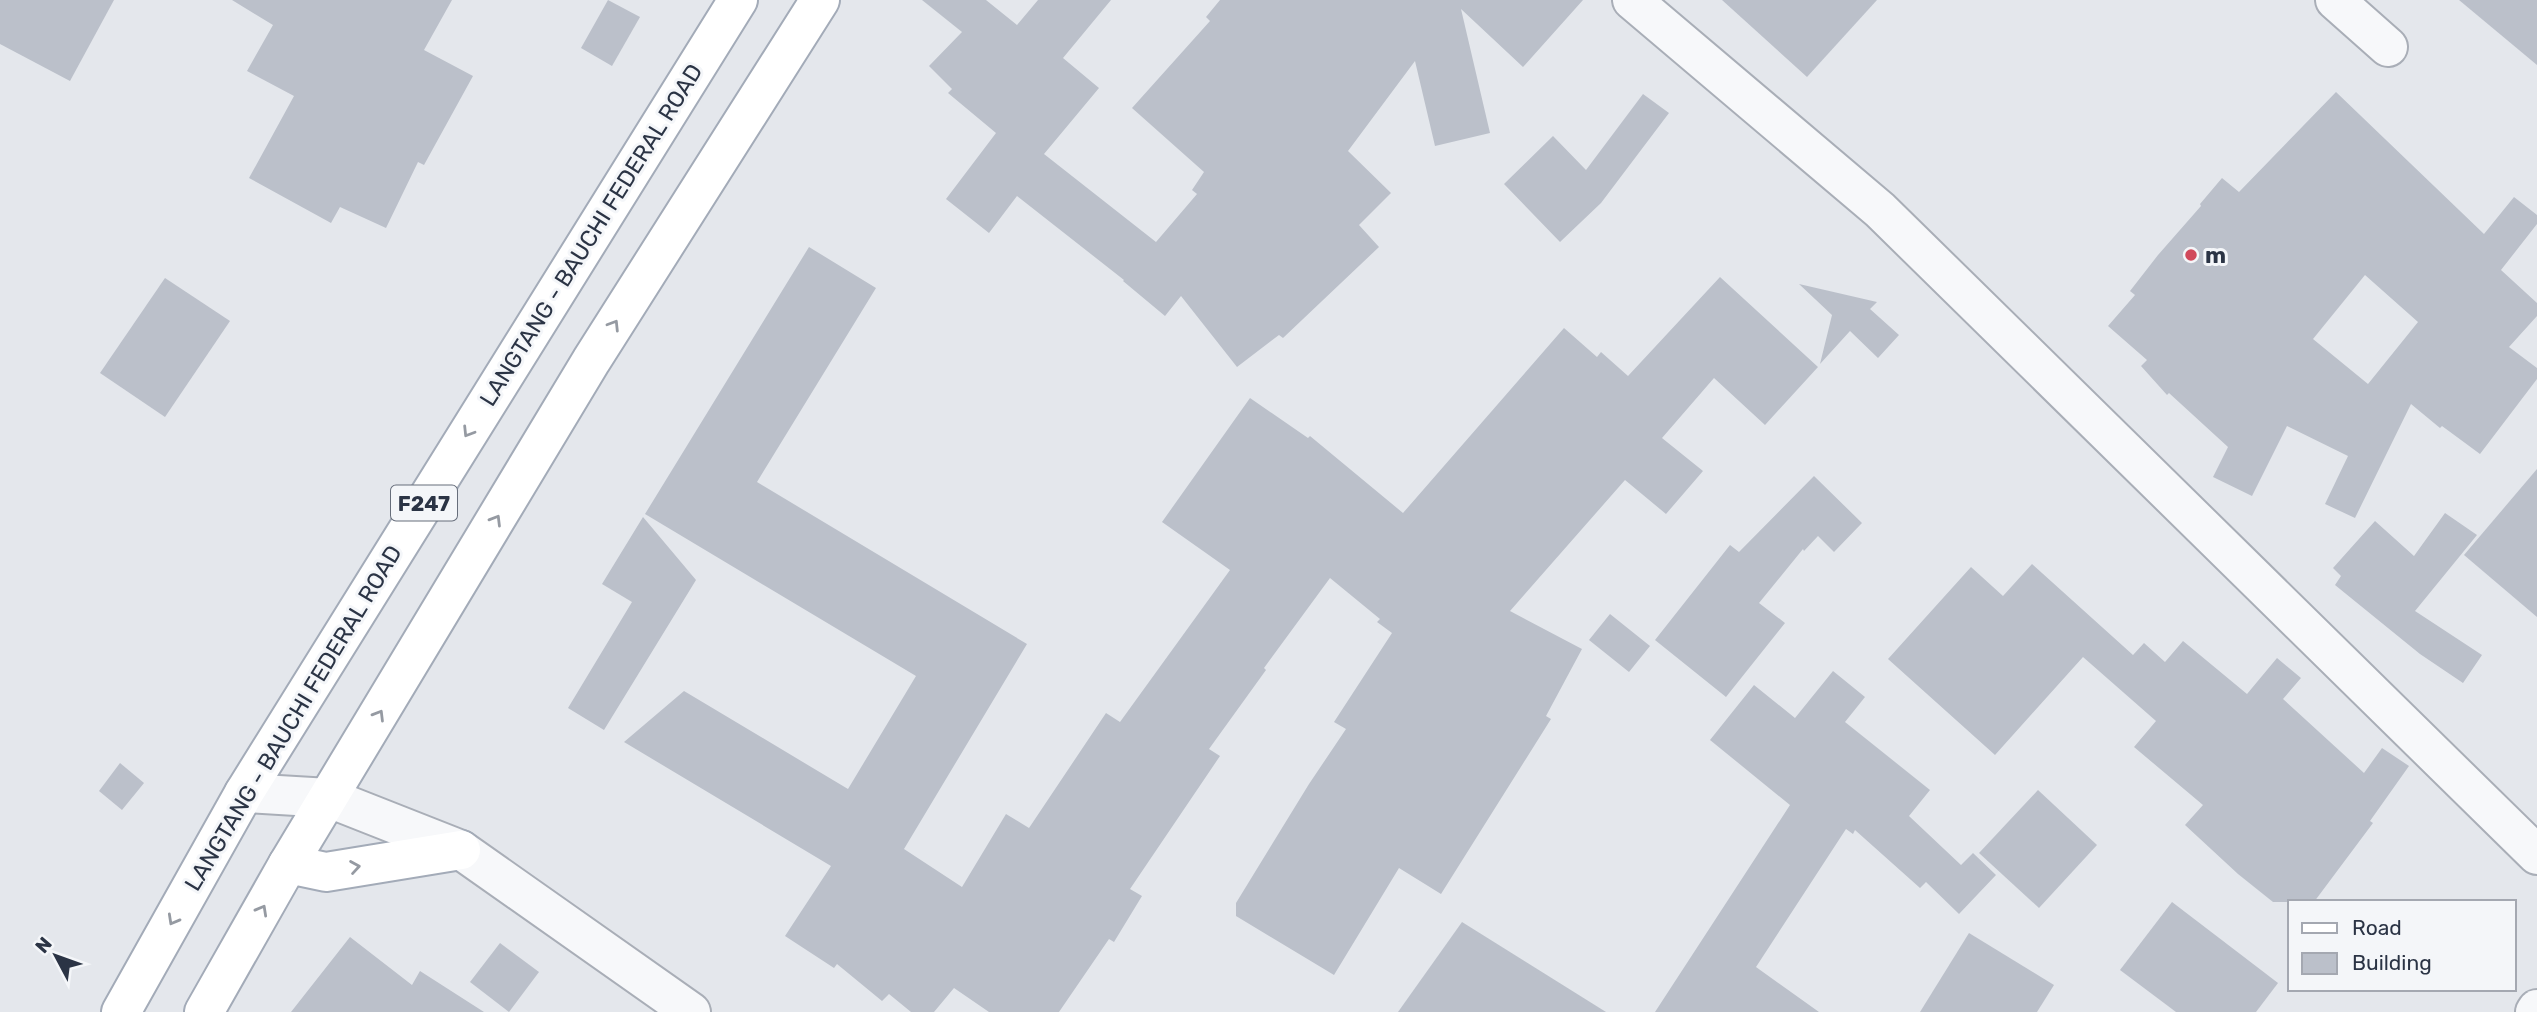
<svg xmlns="http://www.w3.org/2000/svg" width="2537" height="1012" font-family="Rubik,sans-serif">
  <style>
    .building { fill: #bbc0ca; fill-rule: evenodd }
    .lines { fill: none; stroke-linecap: round; stroke-linejoin: round }
    .minor-casing { stroke: #a9aeb7; stroke-width: 42 }
    .major-casing { stroke: #a3abb8; stroke-width: 42 }
    .minor { stroke: #f7f8fa; stroke-width: 38 }
    .major { stroke: #fff; stroke-width: 38 }
    .oneway { stroke: #959aa2 }
    .poi-dot { fill: #d1495b; stroke: #f4f6f9; stroke-width: 2.5 }
    .labels { text-anchor: middle; dominant-baseline: central; stroke-width: 6; stroke-linejoin: round; paint-order: stroke }
    .shield { fill: #f4f6f9; stroke: #676e7b; stroke-width: 2 }
    .shield-label { font-size: 21px; font-weight: bold; fill: #2b3445 }
    .street-label { font-size: 23px; fill: #2b3445; stroke: #f4f6f9 }
    .poi-label { font-size: 23px; font-weight: bold; fill: #2b3445; stroke: #f4f6f9; text-anchor: start }
  </style>
  <rect width="100%" height="100%" fill="#e4e7ec"/>
  <g class="building">
    <path d="M 0,0 L 114,0 L 70,81 L 0,44 Z"/>
    <path d="M 232,0 L 452,0 L 424,50 L 473,76 L 424,165 L 418,162 L 386,228 L 340,207 L 331,223 L 249,178 L 294,96 L 247,71 L 273,25 Z"/>
    <path d="M 608,0 L 640,17 L 612,66 L 581,48 Z"/>
    <path d="M 922,0 L 986,0 L 1017,25 L 1038,0 L 1111,0 L 1063,58 L 1099,88 L 1044,154 L 1156,242 L 1197,194 L 1192,190 L 1204,172 L 1132,108 L 1210,21 L 1206,17 L 1220,0 L 1583,0 L 1523,67 L 1461,9 L 1490,133 L 1435,146 L 1415,61 L 1348,151 L 1391,193 L 1359,225 L 1379,247 L 1283,338 L 1279,335 L 1237,367 L 1181,296 L 1165,316 L 1123,281 L 1124,280 L 1017,196 L 989,233 L 946,199 L 996,133 L 948,93 L 952,89 L 929,66 L 962,32 Z"/>
    <path d="M 1722,0 L 1877,0 L 1807,77 Z"/>
    <path d="M 2459,0 L 2537,0 L 2537,65 Z"/>
    <path d="M 2336,92 L 2484,234 L 2514,197 L 2537,215 L 2537,224 L 2501,270 L 2537,303 L 2537,316 L 2509,347 L 2537,368 L 2537,379 L 2480,454 L 2442,426 L 2440,428 L 2411,404 L 2355,518 L 2325,504 L 2348,456 L 2287,426 L 2252,496 L 2213,477 L 2228,447 L 2169,393 L 2167,395 L 2141,366 L 2147,360 L 2108,326 L 2135,295 L 2130,291 L 2158,255 L 2201,206 L 2200,204 L 2222,178 L 2239,192 ZM 2365,275 L 2418,322 L 2368,384 L 2313,339 Z"/>
    <path d="M 1643,94 L 1669,113 L 1601,203 L 1560,242 L 1504,184 L 1553,136 L 1586,170 Z"/>
    <path d="M 809,247 L 876,288 L 757,482 L 1027,644 L 904,849 L 962,887 L 1006,814 L 1029,828 L 1106,713 L 1120,722 L 1230,570 L 1162,522 L 1250,398 L 1308,438 L 1310,436 L 1403,513 L 1564,328 L 1597,357 L 1601,352 L 1628,376 L 1720,277 L 1818,367 L 1765,425 L 1714,378 L 1662,438 L 1703,471 L 1666,514 L 1625,480 L 1510,611 L 1582,649 L 1546,716 L 1551,719 L 1441,894 L 1399,868 L 1334,975 L 1236,916 L 1236,903 L 1309,784 L 1346,729 L 1334,722 L 1392,633 L 1377,622 L 1380,619 L 1330,578 L 1264,668 L 1266,670 L 1209,749 L 1220,756 L 1130,889 L 1142,896 L 1114,942 L 1109,939 L 1059,1012 L 989,1012 L 954,988 L 934,1012 L 911,1012 L 889,994 L 882,1001 L 837,964 L 834,968 L 785,936 L 831,866 L 624,742 L 684,691 L 848,789 L 916,676 L 645,514 Z"/>
    <path d="M 165,278 L 230,321 L 165,417 L 100,373 Z"/>
    <path d="M 1799,284 L 1877,302 L 1870,309 L 1899,335 L 1878,358 L 1850,331 L 1820,364 L 1832,315 Z"/>
    <path d="M 2537,469 L 2537,617 L 2464,555 Z"/>
    <path d="M 1814,476 L 1862,523 L 1834,552 L 1818,536 L 1804,551 L 1803,549 L 1759,603 L 1785,623 L 1726,697 L 1655,640 L 1730,545 L 1739,552 Z"/>
    <path d="M 2445,513 L 2477,535 L 2415,611 L 2482,655 L 2463,683 L 2420,654 L 2335,585 L 2341,576 L 2333,568 L 2375,521 L 2414,556 Z"/>
    <path d="M 643,517 L 696,580 L 604,730 L 568,708 L 632,602 L 602,584 Z"/>
    <path d="M 2032,564 L 2133,655 L 2144,643 L 2165,662 L 2183,641 L 2247,694 L 2277,658 L 2301,678 L 2283,699 L 2364,773 L 2382,748 L 2409,766 L 2370,821 L 2373,823 L 2314,902 L 2273,902 L 2238,874 L 2185,825 L 2203,805 L 2134,747 L 2156,721 L 2083,657 L 1995,755 L 1888,659 L 1971,567 L 2003,596 Z"/>
    <path d="M 1610,614 L 1650,646 L 1629,672 L 1589,640 Z"/>
    <path d="M 1833,671 L 1865,697 L 1845,722 L 1930,790 L 1909,816 L 1961,865 L 1973,853 L 1996,875 L 1959,914 L 1926,882 L 1920,888 L 1855,830 L 1853,834 L 1846,829 L 1756,967 L 1819,1012 L 1655,1012 L 1790,805 L 1710,740 L 1754,685 L 1795,718 Z"/>
    <path d="M 120,763 L 144,783 L 122,810 L 99,791 Z"/>
    <path d="M 2038,790 L 2097,845 L 2039,908 L 1979,853 Z"/>
    <path d="M 2172,902 L 2278,983 L 2256,1012 L 2176,1012 L 2120,970 Z"/>
    <path d="M 1462,922 L 1606,1012 L 1398,1012 Z"/>
    <path d="M 1969,933 L 2054,985 L 2037,1012 L 1920,1012 Z"/>
    <path d="M 350,937 L 412,985 L 420,971 L 484,1012 L 291,1012 Z"/>
    <path d="M 500,943 L 539,972 L 509,1012 L 470,982 Z"/>
  </g>
  <g class="lines">
    <defs>
      <g id="minor">
        <path d="M 1632,0 L 1880,210 L 2537,855"/>
        <path d="M 2335,0 L 2388,47"/>
        <path d="M 244,793 L 329,798 L 461,850 L 691,1012"/>
        <path d="M 2535,1012 L 2537,1009"/>
      </g>
      <g id="major">
        <path d="M 288,864 L 326,872 L 461,850"/>
        <path d="M 121,1012 L 244,793 L 738,0"/>
        <path d="M 204,1012 L 288,864 L 591,361 L 820,0"/>
      </g>
    </defs>
    <use href="#minor" class="minor-casing"/>
    <use href="#major" class="major-casing"/>
    <use href="#minor" class="minor"/>
    <use href="#major" class="major"/>
  </g>
  <defs><path id="oneway-chevron" d="M-2-3.5L2.5 0L-2 3.5" fill="none" stroke-width="1.6" stroke-linecap="round" stroke-linejoin="round" transform="scale(1.75)"/></defs>
  <g class="oneway">
    <use href="#oneway-chevron" transform="translate(614 325) rotate(-58)"/>
    <use href="#oneway-chevron" transform="translate(468 432) rotate(122)"/>
    <use href="#oneway-chevron" transform="translate(496 520) rotate(-59)"/>
    <use href="#oneway-chevron" transform="translate(379 715) rotate(-59)"/>
    <use href="#oneway-chevron" transform="translate(355 867) rotate(-9)"/>
    <use href="#oneway-chevron" transform="translate(262 910) rotate(-61)"/>
    <use href="#oneway-chevron" transform="translate(173 920) rotate(119)"/>
  </g>
  <circle class="poi-dot" cx="2191" cy="255" r="7"/>
  <g class="labels">
    <rect class="shield" x="391" y="485.5" width="66" height="35" rx="5"/>
    <g class="shield-label">
      <text x="424" y="503">F247</text>
    </g>
    <g class="street-label">
      <text transform="translate(591 235) rotate(-58)">LANGTANG - BAUCHI FEDERAL ROAD</text>
      <text transform="translate(293 718) rotate(-59)">LANGTANG - BAUCHI FEDERAL ROAD</text>
    </g>
    <g class="poi-label">
      <text x="2205" y="255">m</text>
    </g>
  </g>
  <rect x="2288" y="900" width="228" height="91" fill="#f4f6f9" stroke="#a4a8b1" stroke-width="2"/>
  <rect x="2302" y="923" width="35" height="10" fill="#ffffff" stroke="#a4a8b1" stroke-width="2"/>
  <text x="2352" y="935" font-size="21" fill="#2b3445">Road</text>
  <rect x="2302" y="953" width="35" height="21" fill="#bbc0ca" stroke="#a4a8b1" stroke-width="2"/>
  <text x="2352" y="970" font-size="21" fill="#2b3445">Building</text>
  <g transform="translate(56 956) rotate(311)" stroke="#f4f6f9" stroke-width="5" paint-order="stroke">
  <path d="M0-5L12 26L0 18L-12 26Z" fill="#2b3445"/>
  <text y="-10" font-size="19" font-weight="bold" text-anchor="middle" fill="#2b3445">N</text>
  </g>
</svg>
